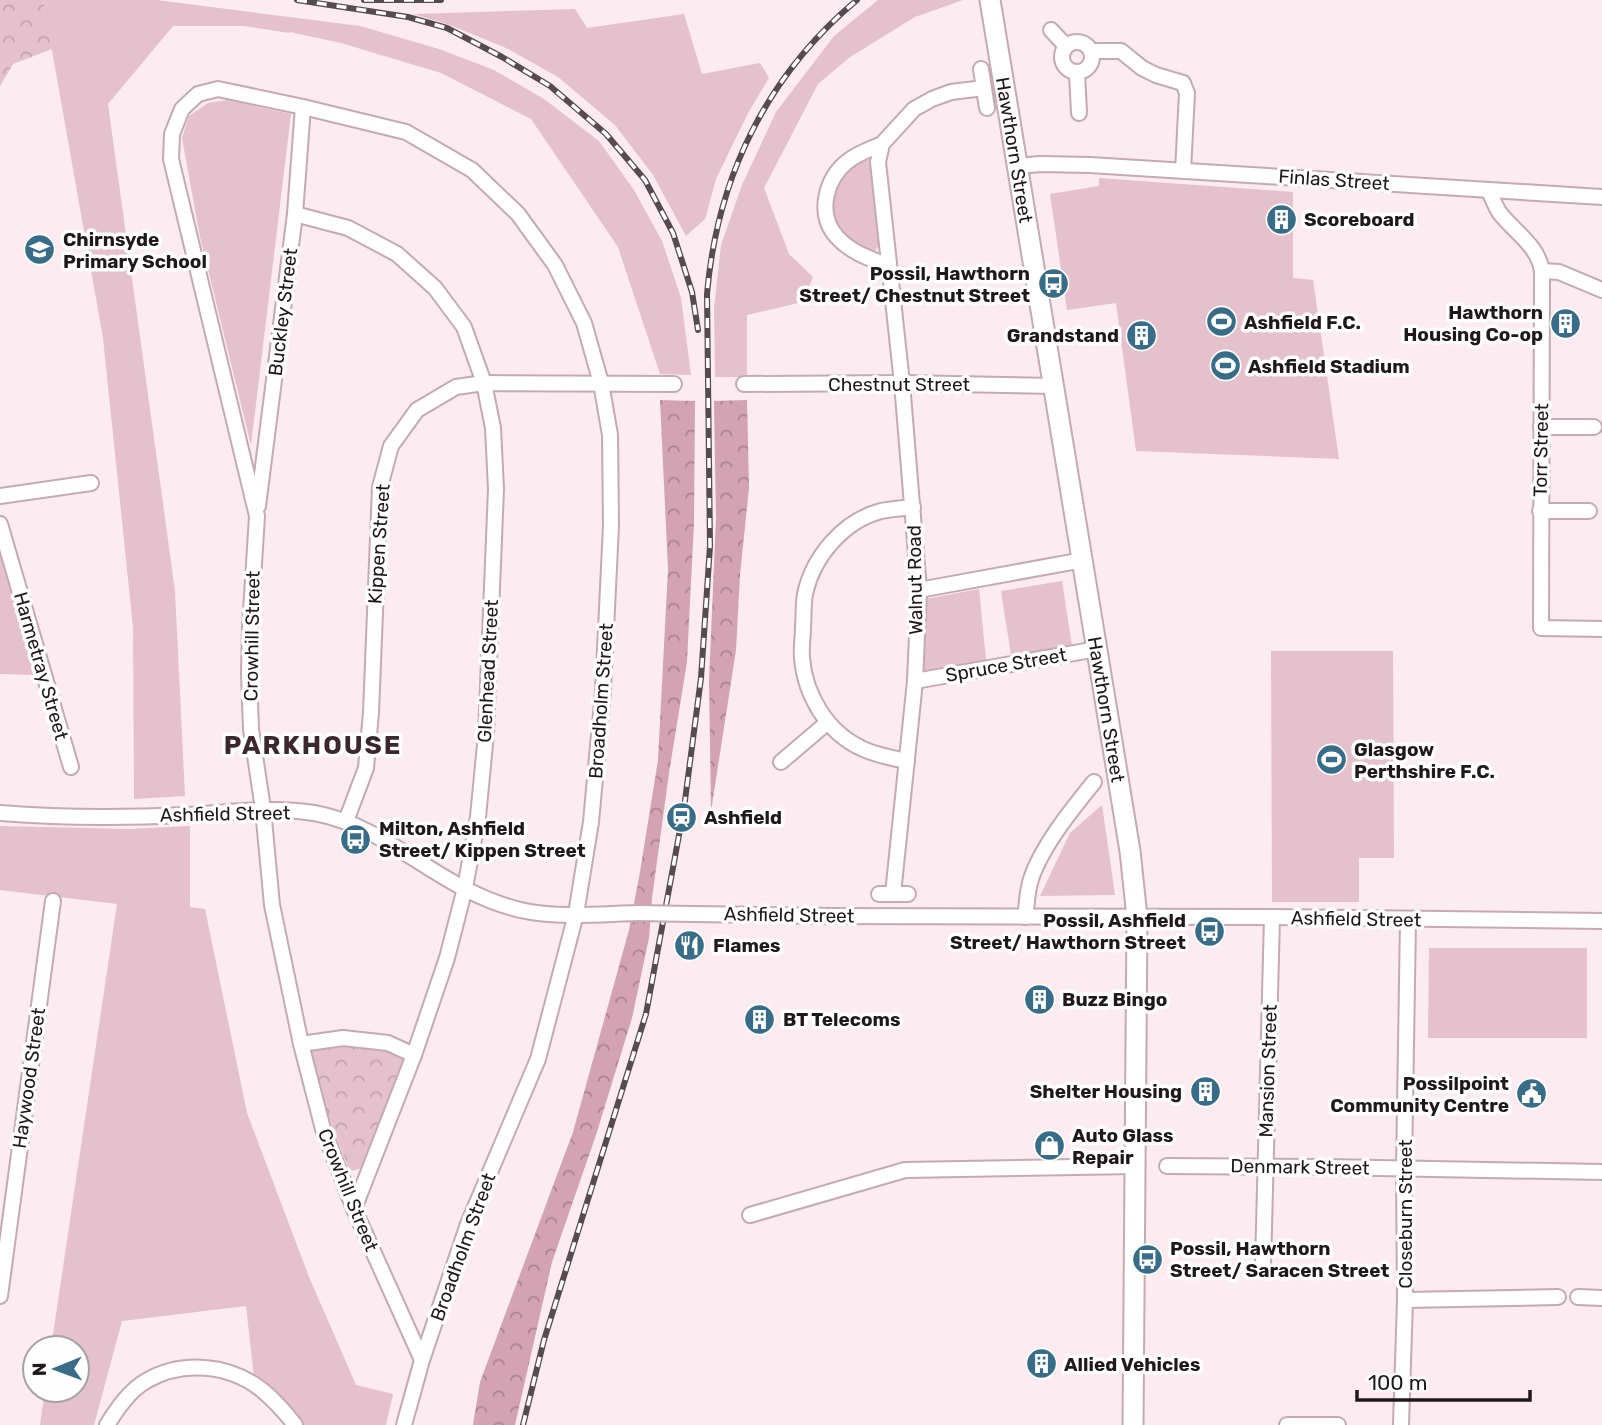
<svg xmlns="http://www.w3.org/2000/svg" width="1602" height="1425" font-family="Rubik,sans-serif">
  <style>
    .grass { fill: #e5c0cd }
    .forest { fill: url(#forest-crowns) }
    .park { fill: url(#park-crowns) }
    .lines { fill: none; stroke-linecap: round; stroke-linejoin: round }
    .minor-casing { stroke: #c5aab3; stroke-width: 18 }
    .major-casing { stroke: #c5aab3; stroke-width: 23 }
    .minor { stroke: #fff; stroke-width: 14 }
    .major { stroke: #fff; stroke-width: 19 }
    .rail-casing { stroke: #564b4f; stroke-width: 6 }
    .rail { stroke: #fefefe; stroke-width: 3.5; stroke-dasharray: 10; stroke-linecap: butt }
    .minor-bridge-casing { stroke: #c5aab3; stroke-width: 18; stroke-linecap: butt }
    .minor-bridge { stroke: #fff; stroke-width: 14 }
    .labels { text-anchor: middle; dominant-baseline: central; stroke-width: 7; stroke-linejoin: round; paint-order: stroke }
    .street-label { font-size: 19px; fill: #21181b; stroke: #fefefe }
    .poi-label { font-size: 19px; font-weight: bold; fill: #21181b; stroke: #fefefe; text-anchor: start }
    .district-label { font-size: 26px; font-weight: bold; letter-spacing: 2px; fill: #3c272e; stroke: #fefefe }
  </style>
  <defs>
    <pattern id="forest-crowns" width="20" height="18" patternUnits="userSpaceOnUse" patternTransform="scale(1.75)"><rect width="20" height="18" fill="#d3a2b3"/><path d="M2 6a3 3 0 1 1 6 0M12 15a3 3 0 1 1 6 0" fill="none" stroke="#ab8391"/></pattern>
    <pattern id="park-crowns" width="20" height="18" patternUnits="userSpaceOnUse" patternTransform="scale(1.75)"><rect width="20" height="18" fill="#e5c0cd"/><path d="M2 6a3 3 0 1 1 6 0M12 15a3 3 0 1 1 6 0" fill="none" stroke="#c4a4af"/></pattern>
  </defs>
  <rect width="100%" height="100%" fill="#fcebf1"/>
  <g class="grass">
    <path d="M 43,0 L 157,0 L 360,26 L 439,49 L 494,70 L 544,99 L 599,141 L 634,190 L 662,241 L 681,298 L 691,375 L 660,374 L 618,247 L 531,119 L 441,73 L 341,43 L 290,32 L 289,33 L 244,26 L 173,26 L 108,104 L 175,591 L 185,796 L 134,799 L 133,627 L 103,338 Z"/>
    <path d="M 878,0 L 963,0 L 915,17 L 850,57 L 818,84 L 764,188 L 789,254 L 813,277 L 803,302 L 747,315 L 747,377 L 715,377 L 714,308 L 721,245 L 742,185 L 776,112 L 834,36 Z"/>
    <path d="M 575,9 L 587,28 L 684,14 L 702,74 L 760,63 L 769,78 L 748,113 L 716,179 L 705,219 L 686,236 L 653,175 L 615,125 L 558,77 L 506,48 L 450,25 L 413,14 Z"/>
    <path d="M 227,100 L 291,114 L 251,445 L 200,237 L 182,138 L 189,116 L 208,103 Z"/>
    <path d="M 863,156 L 871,162 L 880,245 L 873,253 C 847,241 826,228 834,195 C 835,191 836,183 839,179 C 844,171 856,163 863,156 Z"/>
    <path d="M 1099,178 L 1293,192 L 1293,278 L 1313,280 L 1339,459 L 1136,451 L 1116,303 L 1067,310 L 1050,194 L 1099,186 Z"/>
    <path d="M 0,553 L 34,675 L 0,674 Z"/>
    <path d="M 1062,581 L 1072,646 L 1011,655 L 1001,591 Z"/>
    <path d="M 979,589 L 986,660 L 922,675 L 925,599 Z"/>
    <path d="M 1271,651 L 1393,651 L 1394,858 L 1359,858 L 1359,902 L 1272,902 Z"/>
    <path d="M 1102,805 L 1115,895 L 1040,896 L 1070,833 Z"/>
    <path d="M 0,826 L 129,829 L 190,826 L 190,907 L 205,909 L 247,1113 L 309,1277 L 356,1385 L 393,1394 L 386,1425 L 303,1425 L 286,1402 L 254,1377 L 246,1306 L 122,1321 L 94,1425 L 40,1425 L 45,1390 L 77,1390 L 77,1348 L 51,1348 L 117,904 L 0,890 Z"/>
    <path d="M 1429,948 L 1587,948 L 1587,1038 L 1428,1038 Z"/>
  </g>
  <g class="forest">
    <path d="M 660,400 L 695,401 L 694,523 L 687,662 L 669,773 L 652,898 L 649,938 L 632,1018 L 596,1135 L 552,1262 L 515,1425 L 473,1425 L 480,1382 L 573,1132 L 629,930 L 640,872 L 658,760 L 668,569 Z"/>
    <path d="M 747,400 L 749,488 L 740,575 L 736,650 L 711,811 L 709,680 L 716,519 L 714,401 Z"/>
  </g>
  <g class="park">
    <path d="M 0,0 L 43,0 L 52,49 L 13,64 L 0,86 Z"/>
    <path d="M 341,1041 L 380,1046 L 406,1054 L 363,1168 L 350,1171 C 333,1130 317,1091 311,1047 Z"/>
  </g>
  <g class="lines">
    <defs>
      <g id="minor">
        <path d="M 1051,30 L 1066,46"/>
        <circle cx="1077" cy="57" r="15"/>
        <path d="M 1091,51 L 1121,51 L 1142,68 L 1156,75 L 1183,83 L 1187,93 L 1183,171"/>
        <path d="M 981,69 L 987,108"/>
        <path d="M 1077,73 L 1079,113"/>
        <path d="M 882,144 C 871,149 858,153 848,161 C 826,178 816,214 837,237 C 850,252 871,259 889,266"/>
        <path d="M 1018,166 L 1040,164 L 1090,165 L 1602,197"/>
        <path d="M 1489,191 C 1492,198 1495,205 1499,212 C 1514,232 1538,245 1542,271 L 1541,628 L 1602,629"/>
        <path d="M 295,214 L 348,228 L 397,254 L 435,288 L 464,327 L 484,383 L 493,428 L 496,489 L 486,734 L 478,817 L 465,888 L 447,958 L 414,1055 L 354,1209"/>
        <path d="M 1542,271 L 1559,272 L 1602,290"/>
        <path d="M 744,384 L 902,383 L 1054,386"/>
        <path d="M 1541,427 L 1594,427"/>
        <path d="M 0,496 L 91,483"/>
        <path d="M 258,506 L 295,214 L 303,107"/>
        <path d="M 1540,511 L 1589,511"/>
        <path d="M 0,524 L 71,767"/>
        <path d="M 919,590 L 1083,560"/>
        <path d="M 915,681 L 1097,649"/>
        <path d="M 907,761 C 892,758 875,755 861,748 C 827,732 805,695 802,658 C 801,648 803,637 803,626 C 804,616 803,604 805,594 C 813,557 843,521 881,511 C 892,509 903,508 913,507"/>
        <path d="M 781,762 L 828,722"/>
        <path d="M 0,813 C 62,818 124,818 186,815 C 229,813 271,806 314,813 C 371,823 415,863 465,889 C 483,898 505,907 525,911 C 561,918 600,914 637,913"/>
        <path d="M 346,821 L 366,768 L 371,713 L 380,487 L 391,446 L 417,410 L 456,387 L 484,383 L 674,384"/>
        <path d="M 879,894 L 908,894"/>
        <path d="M 893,894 L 915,681 L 919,590 L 902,383 L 878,162 L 882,144 L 914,109 L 932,99 L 951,92 L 984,88"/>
        <path d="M 692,914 L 829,916 L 1272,917 L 1602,921"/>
        <path d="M 1025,917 C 1027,905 1027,891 1031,879 C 1042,846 1072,809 1094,782"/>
        <path d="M 301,1044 L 343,1038 L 388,1043 L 414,1055"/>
        <path d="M 1167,1166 L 1325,1167 L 1602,1172"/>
        <path d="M 750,1215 L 905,1170 L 1135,1166"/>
        <path d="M 1263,1266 L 1272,917"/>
        <path d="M 0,1296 L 53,901"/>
        <path d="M 1578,1297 L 1602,1298"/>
        <path d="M 1405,1300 L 1558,1297"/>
        <path d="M 107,1425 C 117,1409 129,1391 146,1381 C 182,1360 229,1364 262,1390 C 274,1400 285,1412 295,1425"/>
        <path d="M 404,1425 L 422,1360 L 468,1224 L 538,1059 L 576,914 L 591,822 L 603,691 L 611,526 L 610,435 L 601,383 L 584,323 L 555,265 L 518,214 L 472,170 L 406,132 L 303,107 L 218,89 L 198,94 L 182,109 L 172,134 L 171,159 L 257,516 L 250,627 L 249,674 L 251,729 L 263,809 L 272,905 L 301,1044 L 323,1129 L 354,1209 L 422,1360"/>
        <path d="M 1287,1425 L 1338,1425"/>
        <path d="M 1401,1425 L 1405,1300 L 1404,1169 L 1408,920"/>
      </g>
      <g id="major">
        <path id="s1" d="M 990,0 L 1130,851 L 1137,917 L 1133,1425"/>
      </g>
    </defs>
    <use href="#minor" class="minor-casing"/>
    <use href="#major" class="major-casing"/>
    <use href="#minor" class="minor"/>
    <use href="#major" class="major"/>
    <defs>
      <g id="rail">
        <path d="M 297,0 L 408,17 L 447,28 L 502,57 L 550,86 L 606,134 L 645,180 L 673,233 L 692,292 L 698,330"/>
        <path d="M 364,0 L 441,0"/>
        <path d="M 523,1425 L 544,1340 L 646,1014 L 684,808 L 701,678 L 710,546 L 707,294 C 717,178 766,76 857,0"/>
      </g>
    </defs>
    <use href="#rail" class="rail-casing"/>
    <use href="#rail" class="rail"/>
    <defs>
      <path id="minor-bridge" d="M 637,913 L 692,914"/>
    </defs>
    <use href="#minor-bridge" class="minor-bridge-casing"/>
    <use href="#minor-bridge" class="minor-bridge"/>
  </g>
  <defs>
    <symbol id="building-disc" viewBox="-11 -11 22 22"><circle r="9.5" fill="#376d88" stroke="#fefefe"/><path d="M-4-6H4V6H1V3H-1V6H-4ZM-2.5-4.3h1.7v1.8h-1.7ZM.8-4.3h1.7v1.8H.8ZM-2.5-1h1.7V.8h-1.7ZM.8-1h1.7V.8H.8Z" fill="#fff"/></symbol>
    <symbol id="school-disc" viewBox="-11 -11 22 22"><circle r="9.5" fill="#376d88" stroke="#fefefe"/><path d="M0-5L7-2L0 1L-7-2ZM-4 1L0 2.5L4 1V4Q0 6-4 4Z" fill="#fff"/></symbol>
    <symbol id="bus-disc" viewBox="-11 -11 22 22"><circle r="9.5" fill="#376d88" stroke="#fefefe"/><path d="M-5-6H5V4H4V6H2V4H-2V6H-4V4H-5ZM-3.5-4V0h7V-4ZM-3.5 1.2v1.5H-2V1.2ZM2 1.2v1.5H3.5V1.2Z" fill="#fff"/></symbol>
    <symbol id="stadium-disc" viewBox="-11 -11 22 22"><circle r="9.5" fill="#376d88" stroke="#fefefe"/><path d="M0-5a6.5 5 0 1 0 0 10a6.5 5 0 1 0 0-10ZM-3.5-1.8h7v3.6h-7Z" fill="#fff"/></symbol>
    <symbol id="station-disc" viewBox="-11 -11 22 22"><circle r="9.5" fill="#376d88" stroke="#fefefe"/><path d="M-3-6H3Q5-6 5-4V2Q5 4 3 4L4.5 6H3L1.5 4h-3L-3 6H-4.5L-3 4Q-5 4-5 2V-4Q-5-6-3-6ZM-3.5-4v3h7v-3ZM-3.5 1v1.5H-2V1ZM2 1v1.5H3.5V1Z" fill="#fff"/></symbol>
    <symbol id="restaurant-disc" viewBox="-11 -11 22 22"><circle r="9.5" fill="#376d88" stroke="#fefefe"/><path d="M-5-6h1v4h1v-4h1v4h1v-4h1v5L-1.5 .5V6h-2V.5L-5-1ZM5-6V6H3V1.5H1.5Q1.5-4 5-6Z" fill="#fff"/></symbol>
    <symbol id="civic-disc" viewBox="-11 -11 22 22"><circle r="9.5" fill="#376d88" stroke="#fefefe"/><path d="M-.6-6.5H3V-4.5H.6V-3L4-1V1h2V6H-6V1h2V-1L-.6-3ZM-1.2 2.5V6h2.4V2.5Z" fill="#fff"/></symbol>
    <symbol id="shop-disc" viewBox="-11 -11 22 22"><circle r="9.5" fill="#376d88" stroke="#fefefe"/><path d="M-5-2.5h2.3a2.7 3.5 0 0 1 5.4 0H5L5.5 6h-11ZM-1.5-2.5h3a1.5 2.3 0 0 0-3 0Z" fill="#fff"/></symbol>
  </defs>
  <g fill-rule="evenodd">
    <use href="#building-disc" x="1264" y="202" width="35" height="35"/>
    <use href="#school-disc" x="22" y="232" width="35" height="35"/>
    <use href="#bus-disc" x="1036" y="266" width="35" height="35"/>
    <use href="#stadium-disc" x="1204" y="304" width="35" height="35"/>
    <use href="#building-disc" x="1548" y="306" width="35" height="35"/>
    <use href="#building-disc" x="1124" y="318" width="35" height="35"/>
    <use href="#stadium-disc" x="1208" y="348" width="35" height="35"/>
    <use href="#stadium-disc" x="1314" y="742" width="35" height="35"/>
    <use href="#station-disc" x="664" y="800" width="35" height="35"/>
    <use href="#bus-disc" x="338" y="822" width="35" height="35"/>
    <use href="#bus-disc" x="1192" y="914" width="35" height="35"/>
    <use href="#restaurant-disc" x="672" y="928" width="35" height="35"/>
    <use href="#building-disc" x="1022" y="982" width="35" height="35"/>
    <use href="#building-disc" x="742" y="1002" width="35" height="35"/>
    <use href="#building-disc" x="1188" y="1074" width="35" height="35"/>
    <use href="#civic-disc" x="1514" y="1076" width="35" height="35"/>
    <use href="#shop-disc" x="1032" y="1128" width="35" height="35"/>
    <use href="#bus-disc" x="1130" y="1242" width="35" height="35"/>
    <use href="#building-disc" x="1024" y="1346" width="35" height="35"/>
  </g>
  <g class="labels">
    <g class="street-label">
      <text stroke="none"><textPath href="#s1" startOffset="152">Hawthorn Street</textPath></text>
      <text transform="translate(1334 180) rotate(4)">Finlas Street</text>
      <text transform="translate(283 312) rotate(-83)">Buckley Street</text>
      <text x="899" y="384">Chestnut Street</text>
      <text transform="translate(1541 450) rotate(-89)">Torr Street</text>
      <text transform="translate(379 544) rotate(-86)">Kippen Street</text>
      <text transform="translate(915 580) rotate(-91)">Walnut Road</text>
      <text transform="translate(252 636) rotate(-89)">Crowhill Street</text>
      <text transform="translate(1006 665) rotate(-10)">Spruce Street</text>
      <text transform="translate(41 666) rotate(74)">Harmetray Street</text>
      <text transform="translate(488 671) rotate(-87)">Glenhead Street</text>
      <text transform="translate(601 701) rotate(-86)">Broadholm Street</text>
      <text stroke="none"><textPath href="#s1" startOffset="719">Hawthorn Street</textPath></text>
      <text transform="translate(225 814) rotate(-1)">Ashfield Street</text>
      <text transform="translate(789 915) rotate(1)">Ashfield Street</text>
      <text transform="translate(1356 919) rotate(1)">Ashfield Street</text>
      <text transform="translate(1268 1071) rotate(-88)">Mansion Street</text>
      <text transform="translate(29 1078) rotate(-82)">Haywood Street</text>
      <text transform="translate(1300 1167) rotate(1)">Denmark Street</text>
      <text transform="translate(348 1190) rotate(68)">Crowhill Street</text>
      <text transform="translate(1405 1214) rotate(-90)">Closeburn Street</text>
      <text transform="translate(463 1247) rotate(-70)">Broadholm Street</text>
    </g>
    <g class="poi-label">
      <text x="1304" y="219">Scoreboard</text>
      <text x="63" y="239">Chirnsyde<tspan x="63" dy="22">Primary School</tspan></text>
      <text x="1030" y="273" text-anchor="end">Possil, Hawthorn<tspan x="1030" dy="22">Street/ Chestnut Street</tspan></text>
      <text x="1543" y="312" text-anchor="end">Hawthorn<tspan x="1543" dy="22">Housing Co-op</tspan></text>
      <text x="1244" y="322">Ashfield F.C.</text>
      <text x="1119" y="335" text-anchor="end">Grandstand</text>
      <text x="1248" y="366">Ashfield Stadium</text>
      <text x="1354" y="749">Glasgow<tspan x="1354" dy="22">Perthshire F.C.</tspan></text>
      <text x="704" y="817">Ashfield</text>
      <text x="379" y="828">Milton, Ashfield<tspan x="379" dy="22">Street/ Kippen Street</tspan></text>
      <text x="1186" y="920" text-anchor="end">Possil, Ashfield<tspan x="1186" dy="22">Street/ Hawthorn Street</tspan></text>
      <text x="713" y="945">Flames</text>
      <text x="1062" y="999">Buzz Bingo</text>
      <text x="783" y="1019">BT Telecoms</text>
      <text x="1509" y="1083" text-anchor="end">Possilpoint<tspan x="1509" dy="22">Community Centre</tspan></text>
      <text x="1182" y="1091" text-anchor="end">Shelter Housing</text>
      <text x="1072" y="1135">Auto Glass<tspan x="1072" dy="22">Repair</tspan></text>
      <text x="1170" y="1248">Possil, Hawthorn<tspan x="1170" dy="22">Street/ Saracen Street</tspan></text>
      <text x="1064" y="1364">Allied Vehicles</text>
    </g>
    <g class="district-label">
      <text x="313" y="745">PARKHOUSE</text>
    </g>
  </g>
  <g transform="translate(56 1369) rotate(269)"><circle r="33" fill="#fefefe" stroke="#a6a2a3" stroke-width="2"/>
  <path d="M0-5L12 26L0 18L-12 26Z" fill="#376d88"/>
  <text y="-10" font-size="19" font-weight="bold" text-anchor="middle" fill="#21181b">N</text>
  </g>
  <path d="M1357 1390v10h173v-10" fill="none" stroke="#21181b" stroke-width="3.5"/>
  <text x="1368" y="1390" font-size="21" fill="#21181b" stroke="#fefefe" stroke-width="5" paint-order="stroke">100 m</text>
</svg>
